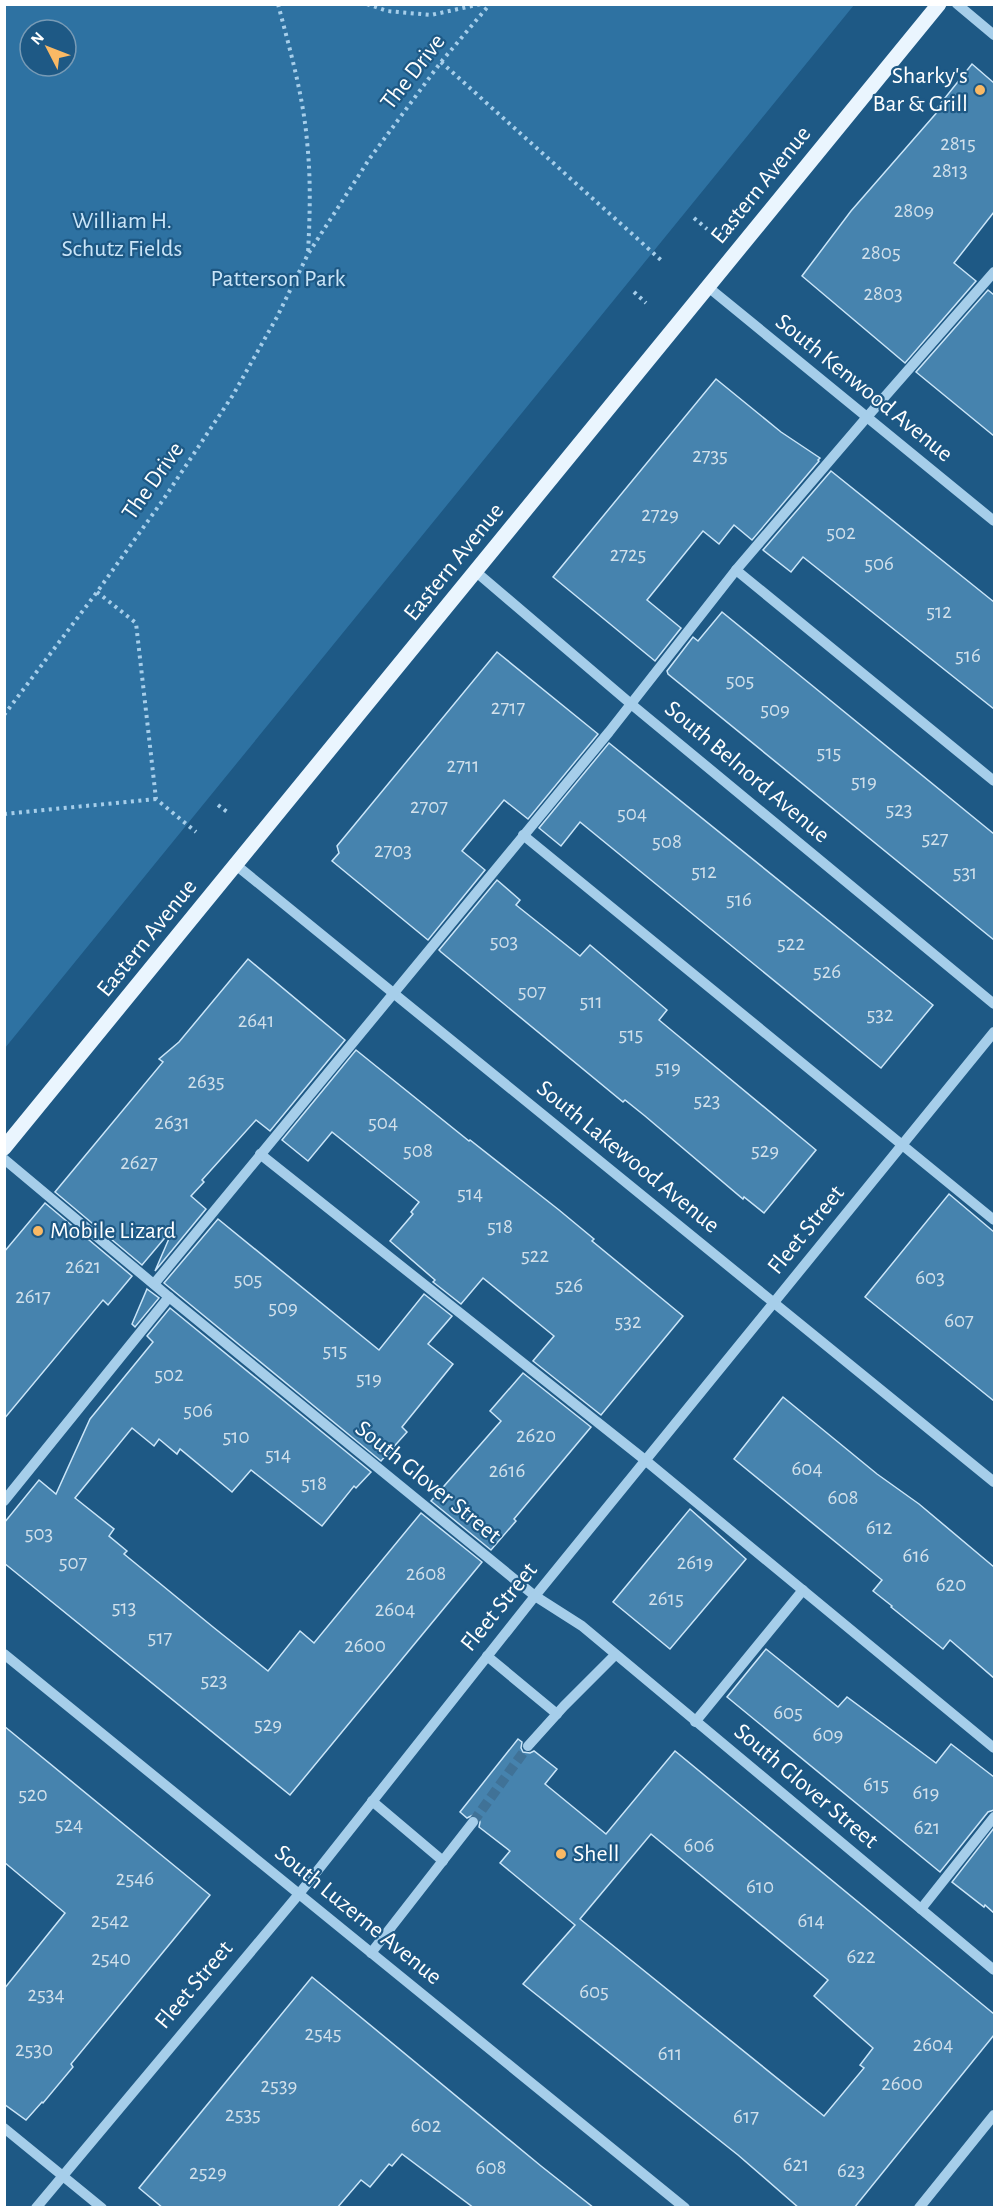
<svg xmlns="http://www.w3.org/2000/svg" width="999" height="2212" font-family="'Alegreya Sans',sans-serif">
  <style>
    .green { fill: #2e72a2; fill-rule: evenodd }
    .building { fill: #4683ae; stroke: #cae5f8; stroke-width: 1.5; fill-rule: evenodd }
    .lines { fill: none; stroke-linecap: round; stroke-linejoin: round }
    .minor-tunnel { stroke: #407297; stroke-width: 10; stroke-dasharray: 10 5; stroke-linecap: butt }
    .path { stroke: #a6ceea; stroke-width: 4; stroke-dasharray: 3 4.5; stroke-linecap: butt }
    .minor { stroke: #a6ceea; stroke-width: 10 }
    .major { stroke: #eaf5fe; stroke-width: 15 }
    .poi-dot { fill: #f9b965; stroke: #1e5985; stroke-width: 2 }
    .labels { text-anchor: middle; dominant-baseline: central; stroke-width: 4.5; stroke-linejoin: round; paint-order: stroke }
    .number-label { font-size: 21px; fill: #d1e0eb }
    .street-label { font-size: 24px; fill: #fff; stroke: #1e5985 }
    .poi-label { font-size: 24px; fill: #fff; stroke: #1e5985; text-anchor: start }
    .park-label { font-size: 24px; fill: #cae5f8; stroke: #1e5985 }
  </style>
  <rect width="100%" height="100%" fill="#1e5985"/>
  <path class="green" d="M 5,4 L 854,5 L 5,1048 L 4,5 ZM 30,30 L 66,30 L 66,66 L 30,66 Z"/>
  <g class="building">
    <path d="M 972,64 L 994,83 L 994,212 L 954,263 L 976,281 L 905,363 L 802,276 L 851,211 L 939,110 L 937,108 Z"/>
    <path d="M 988,290 L 994,295 L 994,436 L 916,372 Z"/>
    <path d="M 716,379 L 781,432 L 820,458 L 818,460 L 819,461 L 752,540 L 734,525 L 719,544 L 703,531 L 647,600 L 681,628 L 655,661 L 553,577 Z"/>
    <path d="M 831,471 L 994,602 L 994,709 L 803,557 L 791,572 L 763,550 Z"/>
    <path d="M 722,612 L 994,834 L 994,940 L 668,674 L 667,671 L 693,637 L 698,641 Z"/>
    <path d="M 497,652 L 598,734 L 528,819 L 504,800 L 462,851 L 485,870 L 428,940 L 332,861 L 339,853 L 337,846 Z"/>
    <path d="M 609,743 L 933,1005 L 881,1068 L 580,822 L 561,846 L 539,828 Z"/>
    <path d="M 497,880 L 520,900 L 516,905 L 580,956 L 590,945 L 667,1010 L 659,1020 L 816,1150 L 764,1213 L 744,1197 L 743,1199 L 645,1116 L 625,1100 L 623,1102 L 441,952 L 439,950 Z"/>
    <path d="M 248,959 L 345,1040 L 270,1131 L 256,1120 L 202,1180 L 204,1182 L 191,1196 L 206,1209 L 155,1271 L 174,1227 L 142,1265 L 55,1192 L 163,1062 L 159,1059 L 179,1042 Z"/>
    <path d="M 356,1050 L 469,1141 L 470,1140 L 559,1210 L 594,1239 L 592,1241 L 683,1316 L 601,1415 L 533,1361 L 554,1336 L 483,1278 L 461,1304 L 433,1282 L 435,1280 L 390,1241 L 413,1214 L 411,1212 L 419,1202 L 332,1132 L 308,1161 L 282,1140 Z"/>
    <path d="M 949,1194 L 994,1232 L 994,1401 L 865,1297 Z"/>
    <path d="M 45,1203 L 132,1276 L 108,1305 L 103,1300 L 4,1419 L 4,1252 Z"/>
    <path d="M 218,1219 L 379,1350 L 424,1294 L 452,1316 L 428,1344 L 453,1364 L 402,1427 L 407,1432 L 381,1461 L 164,1283 Z"/>
    <path d="M 147,1289 L 159,1298 L 135,1327 L 132,1324 Z"/>
    <path d="M 170,1308 L 371,1472 L 356,1488 L 354,1486 L 322,1526 L 251,1470 L 232,1492 L 180,1449 L 177,1454 L 159,1439 L 154,1446 L 132,1428 L 75,1498 L 114,1529 L 109,1536 L 127,1551 L 124,1554 L 213,1627 L 268,1671 L 300,1631 L 314,1643 L 421,1513 L 482,1562 L 290,1795 L 4,1563 L 4,1523 L 39,1480 L 56,1494 L 90,1419 L 153,1342 L 147,1336 Z"/>
    <path d="M 523,1373 L 591,1427 L 514,1519 L 516,1521 L 491,1550 L 431,1501 L 501,1421 L 490,1411 Z"/>
    <path d="M 783,1397 L 877,1474 L 919,1504 L 994,1567 L 994,1678 L 950,1640 L 943,1649 L 891,1607 L 892,1606 L 873,1591 L 882,1580 L 734,1459 Z"/>
    <path d="M 690,1509 L 746,1559 L 670,1649 L 613,1602 Z"/>
    <path d="M 766,1649 L 838,1707 L 847,1697 L 936,1763 L 951,1744 L 994,1777 L 994,1810 L 988,1812 L 940,1872 L 727,1697 Z"/>
    <path d="M 4,1726 L 210,1895 L 71,2064 L 73,2067 L 43,2103 L 42,2102 L 26,2120 L 4,2104 L 4,1989 L 65,1913 L 4,1862 Z"/>
    <path d="M 518,1739 L 522,1742 L 521,1748 L 523,1752 L 530,1753 L 534,1751 L 557,1769 L 545,1784 L 606,1834 L 675,1751 L 994,2014 L 994,2035 L 854,2208 L 799,2208 L 738,2155 L 523,1984 L 575,1925 L 500,1863 L 510,1851 L 479,1827 L 480,1822 L 478,1816 L 473,1815 L 467,1818 L 460,1812 ZM 651,1834 L 828,1980 L 814,1996 L 873,2048 L 860,2065 L 864,2068 L 824,2116 L 580,1919 Z"/>
    <path d="M 994,1828 L 994,1913 L 985,1905 L 984,1907 L 952,1882 Z"/>
    <path d="M 312,1977 L 541,2166 L 594,2208 L 474,2208 L 402,2154 L 392,2166 L 389,2164 L 370,2187 L 361,2180 L 337,2208 L 163,2208 L 139,2188 Z"/>
  </g>
  <g class="lines">
    <path class="minor-tunnel" d="M 473,1822 L 528,1746"/>
    <g class="path">
      <path d="M 278,4 C 290,50 303,95 307,141 C 311,179 310,215 308,253"/>
      <path d="M 367,4 L 387,11 L 431,15 L 481,4"/>
      <path d="M 441,62 L 661,260"/>
      <path d="M 694,218 L 707,229"/>
      <path d="M 634,292 L 646,303"/>
      <path d="M 97,592 L 136,623 L 156,799 L 196,832"/>
      <path d="M 4,715 L 97,592 L 163,500 L 233,395 L 277,317 L 308,254 L 370,158 L 441,62 L 490,4"/>
      <path d="M 218,805 L 230,814"/>
      <path d="M 4,814 L 156,799"/>
    </g>
    <g class="minor">
      <path d="M 957,4 L 994,35"/>
      <path d="M 708,287 L 994,521"/>
      <path d="M 736,570 L 994,781"/>
      <path d="M 475,571 L 631,704 L 994,1004"/>
      <path d="M 523,835 L 994,1220"/>
      <path d="M 236,865 L 994,1482"/>
      <path d="M 260,1154 L 645,1460 L 994,1748"/>
      <path d="M 4,1159 L 169,1297 L 535,1596 L 582,1626 L 994,1970"/>
      <path d="M 154,1284 L 609,732 L 736,570 L 867,417 L 994,272"/>
      <path d="M 4,1501 L 169,1297"/>
      <path d="M 4,1654 L 685,2208"/>
      <path d="M 487,1656 L 557,1714"/>
      <path d="M 695,1722 L 803,1590"/>
      <path d="M 528,1746 L 564,1706 L 615,1655"/>
      <path d="M 372,1801 L 443,1861"/>
      <path d="M 921,1909 L 994,1817"/>
      <path d="M 371,1953 L 473,1822"/>
      <path d="M 4,2128 L 102,2208"/>
      <path d="M 36,2208 L 299,1894 L 535,1596 L 994,1032"/>
      <path d="M 919,2208 L 994,2115"/>
    </g>
    <path class="major" d="M 4,1148 L 939,4"/>
  </g>
  <g class="poi-dot">
    <circle cx="980" cy="90" r="6"/>
    <circle cx="38" cy="1231" r="6"/>
    <circle cx="561" cy="1854" r="6"/>
  </g>
  <g class="labels">
    <g class="number-label">
      <text x="958" y="143">2815</text>
      <text x="950" y="170">2813</text>
      <text x="914" y="210">2809</text>
      <text x="881" y="252">2805</text>
      <text x="883" y="293">2803</text>
      <text x="710" y="455">2735</text>
      <text x="660" y="514">2729</text>
      <text x="841" y="532">502</text>
      <text x="628" y="554">2725</text>
      <text x="879" y="563">506</text>
      <text x="939" y="611">512</text>
      <text x="968" y="655">516</text>
      <text x="740" y="680">505</text>
      <text x="508" y="707">2717</text>
      <text x="775" y="709">509</text>
      <text x="829" y="752">515</text>
      <text x="463" y="765">2711</text>
      <text x="864" y="781">519</text>
      <text x="429" y="806">2707</text>
      <text x="899" y="809">523</text>
      <text x="632" y="813">504</text>
      <text x="935" y="838">527</text>
      <text x="667" y="841">508</text>
      <text x="393" y="850">2703</text>
      <text x="704" y="871">512</text>
      <text x="965" y="872">531</text>
      <text x="739" y="899">516</text>
      <text x="504" y="941">503</text>
      <text x="791" y="943">522</text>
      <text x="827" y="971">526</text>
      <text x="532" y="991">507</text>
      <text x="591" y="1001">511</text>
      <text x="880" y="1014">532</text>
      <text x="256" y="1020">2641</text>
      <text x="631" y="1034">515</text>
      <text x="668" y="1067">519</text>
      <text x="206" y="1081">2635</text>
      <text x="707" y="1100">523</text>
      <text x="172" y="1122">2631</text>
      <text x="383" y="1122">504</text>
      <text x="418" y="1150">508</text>
      <text x="765" y="1150">529</text>
      <text x="139" y="1162">2627</text>
      <text x="470" y="1193">514</text>
      <text x="500" y="1226">518</text>
      <text x="535" y="1255">522</text>
      <text x="83" y="1266">2621</text>
      <text x="930" y="1277">603</text>
      <text x="248" y="1279">505</text>
      <text x="569" y="1285">526</text>
      <text x="33" y="1296">2617</text>
      <text x="283" y="1307">509</text>
      <text x="959" y="1320">607</text>
      <text x="628" y="1321">532</text>
      <text x="335" y="1350">515</text>
      <text x="169" y="1374">502</text>
      <text x="369" y="1378">519</text>
      <text x="198" y="1410">506</text>
      <text x="536" y="1435">2620</text>
      <text x="236" y="1436">510</text>
      <text x="278" y="1454">514</text>
      <text x="807" y="1468">604</text>
      <text x="507" y="1470">2616</text>
      <text x="314" y="1483">518</text>
      <text x="843" y="1497">608</text>
      <text x="879" y="1527">612</text>
      <text x="39" y="1533">503</text>
      <text x="916" y="1555">616</text>
      <text x="73" y="1562">507</text>
      <text x="695" y="1562">2619</text>
      <text x="426" y="1573">2608</text>
      <text x="951" y="1584">620</text>
      <text x="666" y="1598">2615</text>
      <text x="124" y="1607">513</text>
      <text x="395" y="1609">2604</text>
      <text x="160" y="1637">517</text>
      <text x="365" y="1645">2600</text>
      <text x="214" y="1680">523</text>
      <text x="788" y="1712">605</text>
      <text x="268" y="1724">529</text>
      <text x="828" y="1734">609</text>
      <text x="876" y="1784">615</text>
      <text x="926" y="1792">619</text>
      <text x="33" y="1794">520</text>
      <text x="69" y="1824">524</text>
      <text x="927" y="1827">621</text>
      <text x="699" y="1845">606</text>
      <text x="135" y="1878">2546</text>
      <text x="760" y="1886">610</text>
      <text x="110" y="1920">2542</text>
      <text x="811" y="1920">614</text>
      <text x="861" y="1956">622</text>
      <text x="111" y="1958">2540</text>
      <text x="594" y="1991">605</text>
      <text x="46" y="1994">2534</text>
      <text x="323" y="2033">2545</text>
      <text x="933" y="2044">2604</text>
      <text x="34" y="2049">2530</text>
      <text x="670" y="2053">611</text>
      <text x="902" y="2083">2600</text>
      <text x="279" y="2085">2539</text>
      <text x="243" y="2114">2535</text>
      <text x="746" y="2116">617</text>
      <text x="426" y="2125">602</text>
      <text x="796" y="2164">621</text>
      <text x="491" y="2167">608</text>
      <text x="851" y="2170">623</text>
      <text x="208" y="2172">2529</text>
    </g>
    <g class="street-label">
      <text transform="translate(413 72) rotate(-52)">The Drive</text>
      <text transform="translate(761 185) rotate(-51)">Eastern Avenue</text>
      <text transform="translate(864 388) rotate(39)">South Kenwood Avenue</text>
      <text transform="translate(153 481) rotate(-55)">The Drive</text>
      <text transform="translate(454 562) rotate(-51)">Eastern Avenue</text>
      <text transform="translate(747 772) rotate(40)">South Belnord Avenue</text>
      <text transform="translate(147 938) rotate(-51)">Eastern Avenue</text>
      <text transform="translate(628 1157) rotate(39)">South Lakewood Avenue</text>
      <text transform="translate(806 1230) rotate(-51)">Fleet Street</text>
      <text transform="translate(428 1482) rotate(39)">South Glover Street</text>
      <text transform="translate(499 1607) rotate(-51)">Fleet Street</text>
      <text transform="translate(806 1786) rotate(40)">South Glover Street</text>
      <text transform="translate(358 1915) rotate(39)">South Luzerne Avenue</text>
      <text transform="translate(194 1985) rotate(-50)">Fleet Street</text>
    </g>
    <g class="poi-label">
      <text x="968" y="76" text-anchor="end">Sharky's<tspan x="968" dy="28">Bar &amp; Grill</tspan></text>
      <text x="50" y="1231">Mobile Lizard</text>
      <text x="573" y="1854">Shell</text>
    </g>
    <g class="park-label">
      <text x="122" y="221">William H.<tspan x="122" dy="28">Schutz Fields</tspan></text>
      <text x="278" y="279">Patterson Park</text>
    </g>
  </g>
  <rect width="999" height="2212" fill="none" stroke="#ffffff" stroke-width="12"/>
  <g transform="translate(48 48) rotate(312)"><circle r="28" fill="#1e5985" stroke="#789bb6" stroke-width="1.5"/>
  <path d="M0-4.5L10 22L0 15L-10 22Z" fill="#f9b965"/>
  <text y="-9" font-size="16" font-weight="bold" text-anchor="middle" fill="#ffffff">N</text>
  </g>
</svg>
